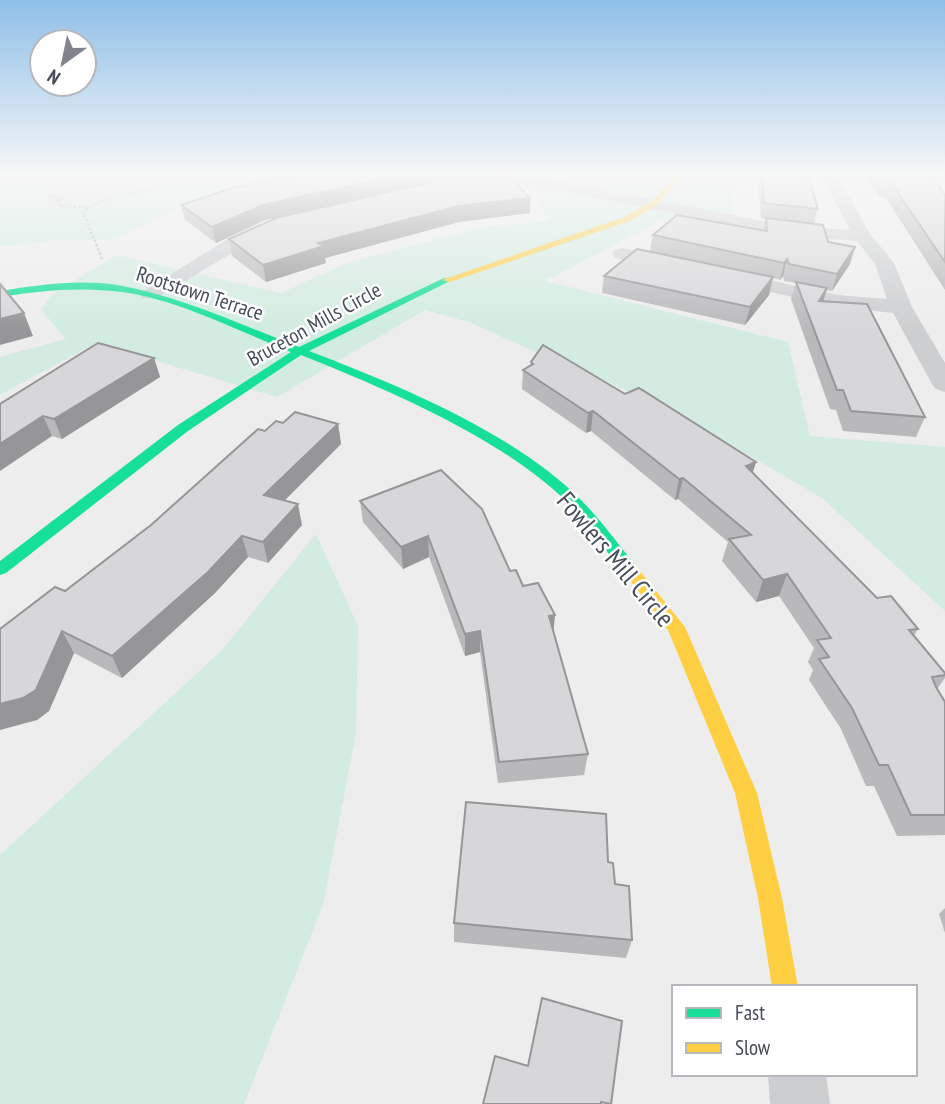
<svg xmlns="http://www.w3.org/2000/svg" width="945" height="1104" font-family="'PT Sans Narrow',sans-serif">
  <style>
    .education { fill: #dcdcdd }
    .green { fill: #d2ece1 }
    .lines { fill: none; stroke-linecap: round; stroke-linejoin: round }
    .path { stroke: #b8c2c2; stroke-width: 2.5; stroke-dasharray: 2.5 2; stroke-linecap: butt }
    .street { fill: #ccced0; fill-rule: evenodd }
    .fast { fill: #16e098; fill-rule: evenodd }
    .slow { fill: #ffcf43; fill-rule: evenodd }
    .wall { fill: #b9b8bb }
    .shaded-wall { fill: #969698 }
    .building { fill: #d7d6d9; stroke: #969698; stroke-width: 2 }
    .labels { text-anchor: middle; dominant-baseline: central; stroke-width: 5; stroke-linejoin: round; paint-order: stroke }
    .far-street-label { font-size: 21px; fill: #464c59; stroke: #fff }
    .street-label { font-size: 26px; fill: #464c59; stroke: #fff }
  </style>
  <rect width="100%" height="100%" fill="#eeeded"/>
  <path class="education" d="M 0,176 L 283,176 L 0,237 Z"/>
  <g class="green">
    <path d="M 0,176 L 44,176 L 50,208 L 206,176 L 323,176 L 204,201 L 173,211 L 114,239 L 45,241 L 0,247 Z"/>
    <path d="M 524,176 L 600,183 L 600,176 L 730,176 L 733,212 L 662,220 L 545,281 L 788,342 L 810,436 L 945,447 L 945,611 L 822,498 L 697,425 L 596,376 L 546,357 L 472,323 L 425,310 L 277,397 L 96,343 L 0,395 L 0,357 L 66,339 L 41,309 L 52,294 L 117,255 L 281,293 L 346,263 L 482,227 L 549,221 Z"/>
    <path d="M 316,534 L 358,626 L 356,733 L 323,905 L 244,1104 L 0,1104 L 0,855 L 221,651 Z"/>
  </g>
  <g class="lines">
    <g class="path">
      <path d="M 44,181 L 87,176"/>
      <path d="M 136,193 L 207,176"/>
      <path d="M 48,197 L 59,196 L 59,206 L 86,207"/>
      <path d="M 102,259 L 83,212 L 96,203 L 139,191"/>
    </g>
    <g class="street">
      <path d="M 822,176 L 837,176 L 870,234 L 894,263 L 912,307 L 945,363 L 945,392 L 936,389 L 932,384 L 893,313 L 838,307 L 720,281 L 717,277 L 727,271 L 838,295 L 887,299 L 875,264 L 857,241 L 788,236 L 556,190 C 541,189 469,190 463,184 C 476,171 537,179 556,180 L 788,226 L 850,230 Z"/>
      <path d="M 271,223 L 280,228 L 277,232 L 245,245 L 157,298 L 143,298 L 139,294 L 231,237 Z"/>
      <path d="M 622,248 L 678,261 L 681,265 L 671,271 L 615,258 L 612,254 L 615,250 Z"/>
      <path d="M 768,1074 L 826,1074 L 830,1104 L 770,1104 Z"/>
    </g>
    <path class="fast" d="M 444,278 L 452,280 L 309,351 C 398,385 513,432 581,500 C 601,520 618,544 636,566 L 638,570 L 636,574 L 624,574 C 607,552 590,527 571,506 C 507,440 386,389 301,355 L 188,431 L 6,573 L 0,575 L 0,561 L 178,425 L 291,352 C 236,330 171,296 113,291 C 74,287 38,291 0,297 L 0,291 C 38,285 78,279 117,285 C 180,296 239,324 299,347 Z"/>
    <g class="slow">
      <path d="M 675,176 L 683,176 L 656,206 L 630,221 L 450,282 L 442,280 L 624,217 L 650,202 Z"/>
      <path d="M 630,564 L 636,566 L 685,627 L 757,793 L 782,898 L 798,987 L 772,987 L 758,898 L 735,793 L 668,630 L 622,570 Z"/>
    </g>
  </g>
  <g class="wall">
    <path d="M 293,176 L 484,176 L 439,179 L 306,211 L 530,213 L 459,222 L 325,258 L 326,263 L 266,282 L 232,256 L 229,239 L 276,218 L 265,220 L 216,243 L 185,220 L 181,205 Z"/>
    <path d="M 758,176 L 808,176 L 818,209 L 814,224 L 828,242 L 850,264 L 832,291 L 827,290 L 823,301 L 925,417 L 916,437 L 843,431 L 836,410 L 830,409 L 791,299 L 796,283 L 784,281 L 783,276 L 780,280 L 773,278 L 769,295 L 745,325 L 602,293 L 604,276 L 650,251 L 653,235 L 763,230 L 766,219 L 761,218 Z"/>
    <path d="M 865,176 L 931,176 L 945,195 L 945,290 L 886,198 L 881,198 L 869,183 Z"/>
    <path d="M 154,358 L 160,377 L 62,439 L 52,436 L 0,404 Z"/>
    <path d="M 531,362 L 753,473 L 877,598 L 918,629 L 914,636 L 945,673 L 945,678 L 937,689 L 945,702 L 945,835 L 897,836 L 874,786 L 866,786 L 841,729 L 809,680 L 813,670 L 808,662 L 814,648 L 779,596 L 756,602 L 722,561 L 728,542 L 678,499 L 675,500 L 591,431 L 586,433 L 522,389 L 523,370 L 530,365 Z"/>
    <path d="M 283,423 L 338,424 L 341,444 L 285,500 L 302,525 L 268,563 L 248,557 L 215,593 L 122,678 L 74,653 L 49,711 L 37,720 L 2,728 L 65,591 L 151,525 L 265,431 Z"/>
    <path d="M 360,501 L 510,571 L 523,586 L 555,615 L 553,630 L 588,754 L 584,775 L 498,783 L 480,652 L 465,656 L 429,557 L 403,569 L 363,522 Z"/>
    <path d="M 608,862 L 632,940 L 626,958 L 454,942 L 454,923 Z"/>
    <path d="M 945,908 L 945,933 L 939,914 Z"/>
  </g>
  <g class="shaded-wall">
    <path d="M 394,176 L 484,176 L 439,179 L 265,220 L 216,243 L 212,227 L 263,205 Z"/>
    <path d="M 530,198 L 530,213 L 459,222 L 325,258 L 326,263 L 266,282 L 263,265 L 318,243 L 459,206 Z"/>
    <path d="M 855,247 L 850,264 L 832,291 L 837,274 Z"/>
    <path d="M 787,259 L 783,276 L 780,280 L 784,263 Z"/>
    <path d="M 773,277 L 769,295 L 745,325 L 750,307 Z"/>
    <path d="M 827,288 L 822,306 L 819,301 Z"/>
    <path d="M 24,313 L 33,336 L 0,345 L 0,319 Z"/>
    <path d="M 154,358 L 160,377 L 62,439 L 54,419 Z"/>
    <path d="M 593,411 L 591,431 L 586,433 L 588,413 Z"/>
    <path d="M 43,416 L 52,436 L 0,471 L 0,444 Z"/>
    <path d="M 338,424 L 341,444 L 269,516 L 264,495 Z"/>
    <path d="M 756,462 L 750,482 L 746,466 Z"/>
    <path d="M 683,478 L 678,499 L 675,500 L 679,479 Z"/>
    <path d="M 298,504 L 302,525 L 268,563 L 263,542 Z"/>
    <path d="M 242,536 L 248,557 L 215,593 L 122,678 L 112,656 Z"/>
    <path d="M 428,536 L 429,557 L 403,569 L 401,547 Z"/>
    <path d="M 787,574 L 779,596 L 756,602 L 763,580 Z"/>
    <path d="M 555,615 L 553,636 L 549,616 Z"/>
    <path d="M 62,631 L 74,653 L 49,711 L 37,720 L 0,730 L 0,704 Z"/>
    <path d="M 480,631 L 480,652 L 465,656 L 465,634 Z"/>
  </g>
  <g class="building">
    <path d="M 293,176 L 394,176 L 263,205 L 212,227 L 181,205 L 233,188 Z"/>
    <path d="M 509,176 L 530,198 L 459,206 L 318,243 L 324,246 L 263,265 L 229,239 L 276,218 L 440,180 Z"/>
    <path d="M 762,176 L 808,176 L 818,209 L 764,203 Z"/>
    <path d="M 880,176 L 931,176 L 945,195 L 945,262 L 891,183 L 886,183 Z"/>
    <path d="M 677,215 L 767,231 L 766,218 L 823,225 L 828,242 L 855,247 L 837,274 L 789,264 L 787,259 L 784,263 L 653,235 Z"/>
    <path d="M 637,249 L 773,277 L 750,307 L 604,276 Z"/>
    <path d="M 796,282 L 827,288 L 819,301 L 867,304 L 925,417 L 851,411 L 843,390 L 837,390 Z"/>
    <path d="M 0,284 L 24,313 L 0,319 Z"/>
    <path d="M 98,343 L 154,358 L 54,419 L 43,416 L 0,444 L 0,404 Z"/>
    <path d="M 543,345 L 625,394 L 639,388 L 756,462 L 746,466 L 877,598 L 891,596 L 918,629 L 909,630 L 945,673 L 945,675 L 932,677 L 936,687 L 945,702 L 945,815 L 911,815 L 888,765 L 879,765 L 852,708 L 819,659 L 829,657 L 817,640 L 831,638 L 787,574 L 763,580 L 729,539 L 751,535 L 683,478 L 679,479 L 593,411 L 588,413 L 523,370 L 533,364 L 531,362 Z"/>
    <path d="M 295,412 L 338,424 L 264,495 L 298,504 L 263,542 L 242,536 L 208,572 L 112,656 L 62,631 L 36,690 L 23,698 L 0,704 L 0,629 L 55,587 L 65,591 L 151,525 L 258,429 L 265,431 L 276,421 L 283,423 Z"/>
    <path d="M 441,470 L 482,509 L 510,571 L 516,570 L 523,586 L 538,583 L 555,615 L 549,616 L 588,754 L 499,762 L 480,631 L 465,634 L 428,536 L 401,547 L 360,501 Z"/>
    <path d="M 466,802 L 606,814 L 608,862 L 613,863 L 615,884 L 629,886 L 632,940 L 454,923 Z"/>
    <path d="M 542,998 L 622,1021 L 611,1104 L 601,1102 L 601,1104 L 483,1104 L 495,1056 L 528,1066 Z"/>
  </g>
  <linearGradient id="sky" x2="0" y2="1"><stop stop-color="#8fbfe8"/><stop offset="0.53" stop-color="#f7f7f7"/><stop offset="1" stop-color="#f7f7f7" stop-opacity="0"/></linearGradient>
  <rect width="945" height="330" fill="url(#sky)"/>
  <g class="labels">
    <g class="far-street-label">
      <text transform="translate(200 293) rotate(18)">Rootstown Terrace</text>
      <text transform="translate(314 324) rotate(-29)">Bruceton Mills Circle</text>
    </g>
    <g class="street-label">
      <text transform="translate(616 559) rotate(50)">Fowlers Mill Circle</text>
    </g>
  </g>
  <rect x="672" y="985" width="245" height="91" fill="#ffffff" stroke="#b5b7bd" stroke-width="2"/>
  <rect x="686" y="1008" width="35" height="10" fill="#16e098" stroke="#b5b7bd" stroke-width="2"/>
  <text x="735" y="1020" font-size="21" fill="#464c59">Fast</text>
  <rect x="686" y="1043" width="35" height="10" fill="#ffcf43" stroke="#b5b7bd" stroke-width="2"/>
  <text x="735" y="1055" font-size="21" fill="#464c59">Slow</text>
  <g transform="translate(63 63) rotate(213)"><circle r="33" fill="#ffffff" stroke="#b5b7bd" stroke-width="2"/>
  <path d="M0-5L12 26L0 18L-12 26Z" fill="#81848d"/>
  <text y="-10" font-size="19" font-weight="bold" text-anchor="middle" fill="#464c59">N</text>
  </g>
</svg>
